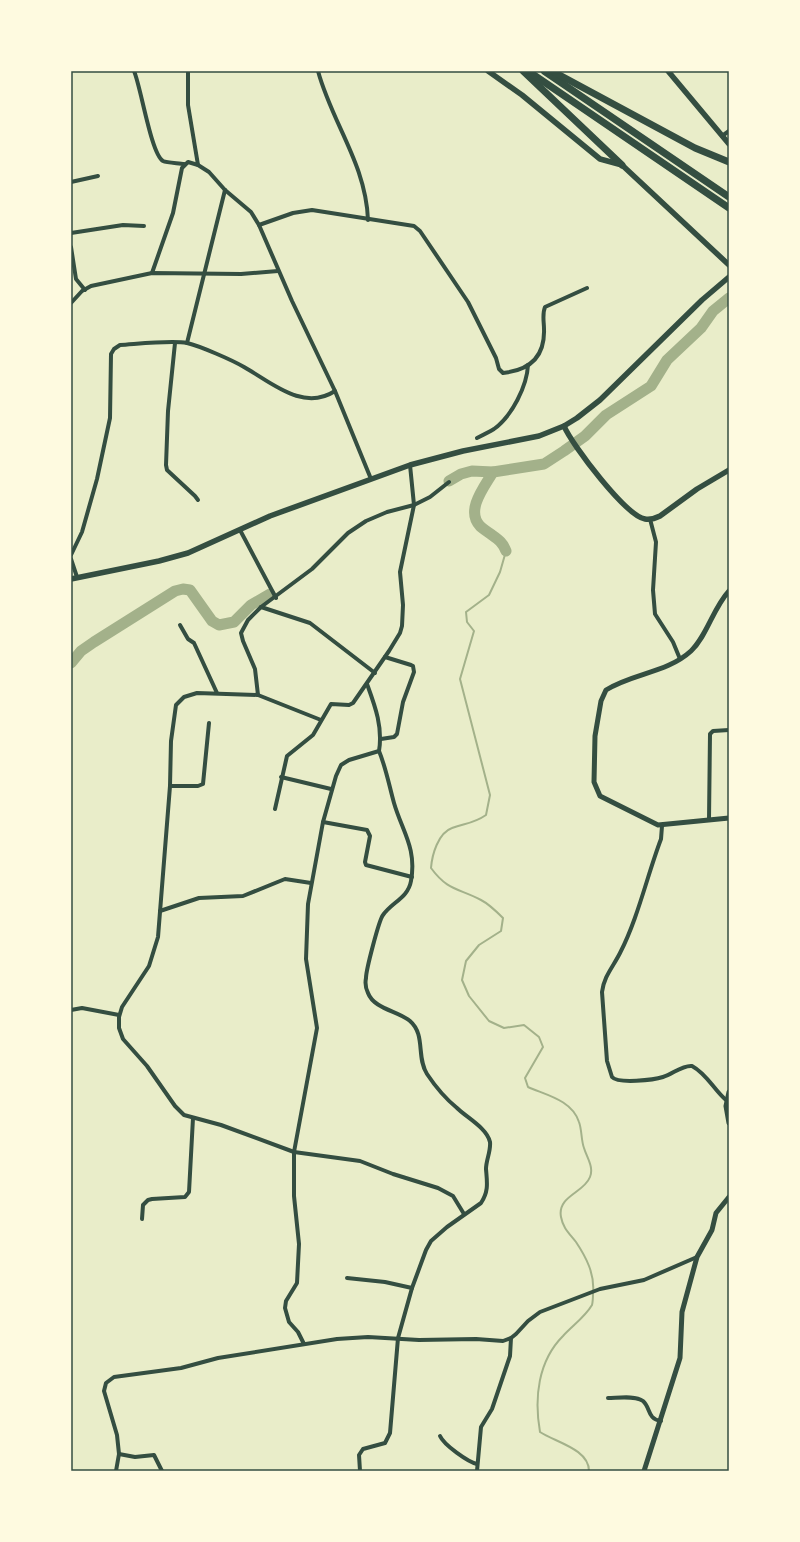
<svg xmlns="http://www.w3.org/2000/svg" width="800" height="1542" font-family="Lora,serif">
  <style>
    .lines { fill: none; stroke-linecap: round; stroke-linejoin: round }
    .stream { stroke: #a3b18a; stroke-width: 2 }
    .river { stroke: #a3b18a; stroke-width: 11 }
    .minor { stroke: #344e41; stroke-width: 4 }
    .tertiary { stroke: #344e41; stroke-width: 5 }
    .secondary { stroke: #344e41; stroke-width: 5.5 }
    .motorway { stroke: #344e41; stroke-width: 7 }
    .neatline { fill: none; stroke: #344e41; stroke-width: 1.5 }
  </style>
  <rect width="100%" height="100%" fill="#e9edc9"/>
  <g class="lines">
    <path class="stream" d="M 506,551 L 500,572 L 489,595 L 466,612 L 467,622 L 474,631 L 460,679 L 490,795 L 486,815 C 473,824 465,823 452,828 C 438,833 432,855 431,868 C 448,891 458,888 481,900 C 489,904 496,911 503,918 L 501,931 L 479,945 L 466,961 L 462,980 L 469,996 L 489,1021 L 504,1028 L 524,1025 L 539,1037 L 543,1047 L 525,1078 L 528,1087 C 546,1095 572,1100 579,1122 C 582,1130 581,1140 584,1148 C 587,1158 594,1167 590,1177 C 584,1193 557,1196 561,1217 C 563,1228 569,1233 576,1242 C 586,1257 595,1274 593,1293 C 593,1296 593,1301 592,1305 C 585,1317 572,1326 563,1336 C 538,1361 534,1398 540,1432 C 555,1442 589,1449 589,1471"/>
    <g class="river">
      <path d="M 493,472 C 485,486 465,510 480,526 C 483,529 488,532 492,535 C 499,540 503,543 506,551"/>
      <path d="M 449,481 L 461,474 L 472,471 L 493,472 L 544,464 L 564,451 L 585,436 L 606,415 L 651,386 L 667,360 L 701,328 L 713,311 L 729,298"/>
      <path d="M 71,663 L 81,651 L 94,642 L 175,591 L 183,589 L 190,590 L 212,621 L 219,625 L 234,622 L 251,605 L 270,594"/>
    </g>
    <g class="minor">
      <path d="M 134,71 C 141,87 151,154 163,161 C 167,163 179,163 184,164"/>
      <path d="M 188,71 L 188,105 L 198,165"/>
      <path d="M 318,71 C 332,123 366,164 368,220"/>
      <path d="M 722,136 L 729,131"/>
      <path d="M 71,182 L 98,176"/>
      <path d="M 259,225 L 293,213 L 312,210 L 414,226 L 420,231 L 468,302 L 496,358 L 499,369 L 503,373 C 531,370 545,356 544,329 C 544,322 542,314 545,307 L 587,288"/>
      <path d="M 71,233 L 123,225 L 144,226"/>
      <path d="M 71,247 L 76,279 L 85,290"/>
      <path d="M 152,273 L 173,213 L 182,168 L 188,162 L 198,165 L 209,172 L 225,190 L 251,212 L 259,225 L 292,301 L 335,391 L 371,479"/>
      <path d="M 71,303 L 82,291 L 91,286 L 152,273 L 241,274 L 278,271"/>
      <path d="M 175,343 L 168,411 L 166,465 L 167,470 L 195,496 L 198,500"/>
      <path d="M 187,343 L 225,190"/>
      <path d="M 477,438 C 483,435 489,432 494,429 C 512,416 527,386 528,365"/>
      <path d="M 650,519 L 656,542 L 653,590 L 655,614 L 673,642 L 680,659"/>
      <path d="M 240,530 L 276,598"/>
      <path d="M 71,555 L 82,532 L 97,479 L 110,418 L 111,354 L 114,349 L 120,345 C 137,344 172,340 187,343 C 200,346 232,360 244,367 C 271,382 303,412 335,391"/>
      <path d="M 71,559 L 77,577"/>
      <path d="M 261,607 L 310,623 L 375,673"/>
      <path d="M 180,625 L 188,639 L 194,643 L 217,693"/>
      <path d="M 258,695 L 255,669 L 243,641 L 241,633 L 248,620 L 261,607 L 312,569 L 348,533 L 366,521 L 387,512 L 414,505 L 430,497 L 449,482"/>
      <path d="M 321,720 L 258,695 L 197,693 L 184,697 L 176,705 L 171,741 L 170,786 L 158,937 L 149,966 L 122,1007 L 119,1017 L 119,1028 L 123,1039 L 147,1066 L 175,1106 L 184,1115 L 221,1125 L 294,1152 L 360,1161 L 393,1174 L 438,1188 L 453,1196 L 464,1214"/>
      <path d="M 381,739 L 394,737 L 397,734 L 403,702 L 414,672 L 413,666 L 411,665 L 385,657"/>
      <path d="M 281,777 L 331,789"/>
      <path d="M 170,786 L 198,786 L 203,784 L 209,723"/>
      <path d="M 275,809 L 287,756 L 313,735 L 331,704 L 349,705 L 353,703 L 389,651 L 400,633 L 402,626 L 403,605 L 400,572 L 414,505 L 410,465"/>
      <path d="M 709,820 L 710,734 L 713,731 L 729,730"/>
      <path d="M 323,822 L 367,830 L 370,836 L 365,862 L 366,865 L 412,877"/>
      <path d="M 662,826 L 661,839 C 647,876 638,918 620,953 C 613,967 604,976 602,992 L 607,1061 L 612,1077 C 618,1084 654,1080 663,1077 C 673,1074 682,1065 692,1066 C 707,1074 714,1090 726,1100"/>
      <path d="M 160,911 L 199,898 L 243,896 L 285,879 L 311,883"/>
      <path d="M 71,1010 L 82,1008 L 119,1015"/>
      <path d="M 142,1219 L 143,1205 L 148,1200 L 152,1199 L 185,1197 L 189,1192 L 193,1118"/>
      <path d="M 347,1278 L 385,1282 L 412,1288"/>
      <path d="M 304,1344 L 298,1332 L 289,1322 L 285,1308 L 286,1301 L 297,1283 L 299,1244 L 294,1196 L 294,1152 L 317,1028 L 306,959 L 308,904 L 323,822 L 336,776 L 341,765 L 349,760 L 379,751 C 383,727 375,706 367,684"/>
      <path d="M 608,1398 C 617,1398 635,1395 643,1401 C 651,1408 647,1419 661,1421"/>
      <path d="M 440,1436 C 444,1445 468,1462 477,1464"/>
      <path d="M 119,1454 L 135,1457 L 154,1455 L 162,1471"/>
      <path d="M 116,1471 L 119,1454 L 117,1435 L 104,1391 L 106,1383 L 114,1377 L 181,1368 L 218,1358 L 337,1339 L 368,1337 L 419,1340 L 476,1339 L 503,1341 L 511,1338 L 516,1334 L 528,1321 L 540,1312 L 600,1289 L 644,1280 L 697,1257"/>
      <path d="M 360,1471 L 359,1455 L 363,1449 L 385,1443 L 390,1433 L 398,1338 L 412,1288 L 426,1250 L 431,1241 L 447,1227 L 481,1203 C 489,1191 487,1182 486,1169 C 486,1160 491,1151 490,1142 C 487,1128 466,1117 457,1108 C 446,1099 435,1086 427,1074 C 416,1057 426,1035 410,1021 C 398,1011 374,1009 368,993 C 366,989 365,983 366,978 C 366,970 379,920 383,915 C 392,902 408,898 411,881 C 417,848 402,831 394,803 C 389,785 386,768 379,751"/>
      <path d="M 477,1471 L 481,1427 L 492,1409 L 510,1356 L 511,1338"/>
    </g>
    <g class="tertiary">
      <path d="M 729,591 C 713,608 707,636 691,651 C 667,673 633,673 606,690 L 601,701 L 595,736 L 594,782 L 600,796 L 658,825 L 729,818"/>
      <path d="M 729,1092 L 726,1106 L 729,1123"/>
      <path d="M 644,1471 L 680,1358 L 682,1312 L 697,1257 L 712,1230 L 716,1213 L 729,1197"/>
    </g>
    <g class="secondary">
      <path d="M 488,71 L 522,95 L 600,159 L 622,165 L 729,265"/>
      <path d="M 668,71 L 729,144"/>
      <path d="M 564,426 C 572,445 626,516 645,519 C 651,520 656,518 660,516 L 697,489 L 729,470"/>
      <path d="M 71,579 L 159,561 L 188,553 L 270,516 L 410,465 L 463,451 L 539,436 L 564,426 L 577,418 L 600,400 L 702,300 L 729,277"/>
    </g>
    <g class="motorway">
      <path d="M 523,71 L 622,165"/>
      <path d="M 528,71 L 729,208"/>
      <path d="M 544,71 L 729,197"/>
      <path d="M 552,71 L 695,148 L 729,162"/>
    </g>
  </g>
  <rect width="800" height="1542" fill="none" stroke="#fefae0" stroke-width="144"/>
  <rect x="72" y="72" width="656" height="1398" class="neatline"/>
</svg>
